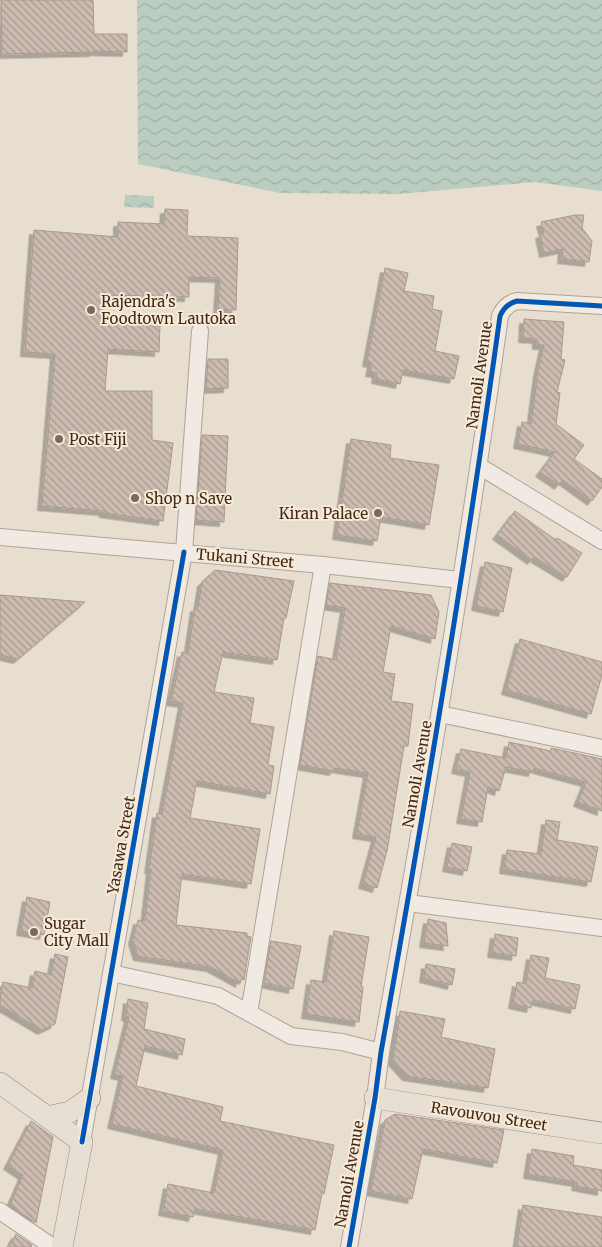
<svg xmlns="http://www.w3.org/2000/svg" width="602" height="1247" font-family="Merriweather,serif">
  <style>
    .water { fill: url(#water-waves) }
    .building { fill: url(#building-back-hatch); stroke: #a9998e; filter: url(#shadow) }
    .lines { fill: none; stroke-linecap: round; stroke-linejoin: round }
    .minor-casing { stroke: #aea398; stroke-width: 18 }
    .major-casing { stroke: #93897f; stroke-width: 22 }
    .minor { stroke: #f0eae2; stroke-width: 16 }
    .major { stroke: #e7dfd3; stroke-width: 21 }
    .cycleway-casing { stroke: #f9ead6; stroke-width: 8 }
    .cycleway { stroke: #0057b8; stroke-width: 5 }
    .poi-dot { fill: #7a695c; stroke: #f9ead6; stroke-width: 2 }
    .labels { text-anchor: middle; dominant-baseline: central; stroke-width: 4; stroke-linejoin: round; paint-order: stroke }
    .poi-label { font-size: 15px; fill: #3f2a1e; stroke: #f9ead6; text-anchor: start }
    .street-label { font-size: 15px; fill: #3f2a1e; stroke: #f9ead6 }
  </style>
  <defs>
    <pattern id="water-waves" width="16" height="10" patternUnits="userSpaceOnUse" patternTransform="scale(1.25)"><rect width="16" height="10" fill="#bacdc0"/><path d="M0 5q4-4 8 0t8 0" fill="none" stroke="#a1b0a5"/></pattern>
    <pattern id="building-back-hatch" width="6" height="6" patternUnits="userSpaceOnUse" patternTransform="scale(1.25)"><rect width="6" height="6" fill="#ccbbb0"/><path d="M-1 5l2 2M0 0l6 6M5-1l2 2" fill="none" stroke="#a7988f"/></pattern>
    <filter id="shadow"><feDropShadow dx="-4.5" dy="4.5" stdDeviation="0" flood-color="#0004"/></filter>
  </defs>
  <rect width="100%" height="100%" fill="#e8ded0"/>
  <g class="water">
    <path d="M 137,0 L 602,0 L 602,191 L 535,182 L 399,194 L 280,193 L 138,164 Z"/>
    <path d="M 125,195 L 154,196 L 154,208 L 124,207 Z"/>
  </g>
  <g class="building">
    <path d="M 1,0 L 93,0 L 94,34 L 127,34 L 127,52 L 94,51 L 94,52 L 2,54 Z"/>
    <path d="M 165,209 L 188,210 L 187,236 L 238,238 L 236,310 L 218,309 L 220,278 L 189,277 L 189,297 L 104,295 L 101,324 L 160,326 L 159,352 L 108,349 L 105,391 L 152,391 L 152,440 L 173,443 L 163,521 L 104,513 L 104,511 L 42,506 L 55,354 L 25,352 L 34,230 L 118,237 L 118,222 L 164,224 Z"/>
    <path d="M 575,215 L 584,215 L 582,228 L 592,241 L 589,262 L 562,259 L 563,249 L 544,253 L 540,234 L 544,233 L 541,222 Z"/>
    <path d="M 385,268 L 408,273 L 404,291 L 434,296 L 432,309 L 442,311 L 435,351 L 459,356 L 454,379 L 403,370 L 400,384 L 376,379 L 377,373 L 370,372 L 372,363 L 367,362 Z"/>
    <path d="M 524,319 L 564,322 L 561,359 L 565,360 L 557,392 L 560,393 L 556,424 L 584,445 L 574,459 L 602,479 L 602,487 L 592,501 L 563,480 L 559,485 L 540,472 L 555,452 L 518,444 L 522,422 L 531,424 L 538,372 L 544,345 L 537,345 L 537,339 L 523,338 Z"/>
    <path d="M 208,359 L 228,359 L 228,388 L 206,389 Z"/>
    <path d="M 202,435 L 228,436 L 224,522 L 196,520 Z"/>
    <path d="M 351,439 L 391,445 L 390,458 L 439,465 L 429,525 L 381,517 L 377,541 L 337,535 Z"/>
    <path d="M 515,511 L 556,540 L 557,538 L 582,553 L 567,577 L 534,557 L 532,560 L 497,535 Z"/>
    <path d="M 485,562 L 512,568 L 503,612 L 476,606 Z"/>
    <path d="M 215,570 L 294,581 L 286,618 L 284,618 L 277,660 L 223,652 L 214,692 L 254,698 L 250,723 L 274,727 L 268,765 L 274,766 L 270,794 L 197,781 L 190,818 L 260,829 L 251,884 L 182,874 L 176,925 L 247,933 L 247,936 L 251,937 L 244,980 L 241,979 L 240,983 L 211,967 L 138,956 L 133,940 L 138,920 L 145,921 L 151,869 L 149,869 L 157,813 L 162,814 L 183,703 L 171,701 L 182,652 L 188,654 L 195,607 L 198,607 L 202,582 Z"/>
    <path d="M 330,583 L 431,595 L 439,612 L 435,639 L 391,626 L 383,672 L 395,674 L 391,701 L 413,704 L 408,746 L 404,746 L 387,851 L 377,888 L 363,884 L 376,837 L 357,834 L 368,773 L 335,768 L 334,771 L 300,765 L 318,656 L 336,660 L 345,608 L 326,605 Z"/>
    <path d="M 0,595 L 85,602 L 18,659 L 0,655 Z"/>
    <path d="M 520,639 L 602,662 L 602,675 L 591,714 L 506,690 Z"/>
    <path d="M 509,742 L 551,751 L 551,748 L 602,759 L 602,811 L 578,802 L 586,782 L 534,768 L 533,772 L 506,767 L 499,791 L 488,787 L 482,822 L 461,819 L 470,772 L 456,769 L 461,749 L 506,758 Z"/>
    <path d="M 546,820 L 560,822 L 557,840 L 598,847 L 591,882 L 504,869 L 507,850 L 541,854 Z"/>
    <path d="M 452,843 L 472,847 L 467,871 L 447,867 Z"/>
    <path d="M 27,897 L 50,902 L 44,935 L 21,931 Z"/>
    <path d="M 428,919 L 446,923 L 448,946 L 424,943 Z"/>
    <path d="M 334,931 L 369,937 L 361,987 L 363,987 L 359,1022 L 306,1014 L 311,980 L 326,982 Z"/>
    <path d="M 495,934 L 518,938 L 516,956 L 492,953 Z"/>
    <path d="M 271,941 L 301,946 L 293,989 L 264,983 Z"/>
    <path d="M 55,954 L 68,957 L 55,1024 L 42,1030 L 0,1005 L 0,998 L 3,982 L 32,988 L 35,971 L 51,975 Z"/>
    <path d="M 531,955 L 549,958 L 545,978 L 580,985 L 575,1009 L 533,1000 L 531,1008 L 513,1004 L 517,982 L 526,984 Z"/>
    <path d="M 426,964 L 455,969 L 452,985 L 424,978 Z"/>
    <path d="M 128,999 L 148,1003 L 144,1029 L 185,1039 L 182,1055 L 145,1046 L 136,1086 L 223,1107 L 220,1121 L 334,1145 L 324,1194 L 322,1193 L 315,1230 L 195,1209 L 193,1217 L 163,1211 L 168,1184 L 214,1193 L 223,1150 L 112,1124 L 123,1076 L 115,1074 L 129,1017 L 126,1016 Z"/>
    <path d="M 400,1011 L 445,1019 L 441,1037 L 495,1049 L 488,1088 L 407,1076 L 393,1061 Z"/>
    <path d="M 395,1114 L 504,1130 L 497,1163 L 423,1149 L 412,1199 L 371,1191 L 385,1120 Z"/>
    <path d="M 31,1121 L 53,1137 L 36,1223 L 10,1205 L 23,1175 L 8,1165 Z"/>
    <path d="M 532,1149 L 574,1156 L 573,1165 L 602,1170 L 602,1191 L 576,1186 L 577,1182 L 528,1174 Z"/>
    <path d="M 523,1205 L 602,1217 L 602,1247 L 517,1247 Z"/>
    <path d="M 16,1234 L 32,1245 L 31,1247 L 9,1247 Z"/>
  </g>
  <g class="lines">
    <defs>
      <g id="minor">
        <path d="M 479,466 L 602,541"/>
        <path d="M 0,537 L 323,565 L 460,580"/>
        <path d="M 440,714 L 602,748"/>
        <path d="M 408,903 L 602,928"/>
        <path d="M 111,973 L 218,996 L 291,1036 L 342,1042 L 381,1052"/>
        <path d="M 249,1013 L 323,565"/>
        <path d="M 82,1142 L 184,552 L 200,331"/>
        <path d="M 0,1211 L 53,1247"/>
        <path d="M 349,1247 L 375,1098 L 381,1052 C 425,807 466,562 500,316 C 503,309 509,303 517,301 L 602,306"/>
      </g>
      <g id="major">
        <path d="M 0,1083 L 82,1142 L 62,1247"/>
        <path d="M 375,1098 L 602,1133"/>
        <path d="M 47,1117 L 70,1112 L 90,1098"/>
      </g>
    </defs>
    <use href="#minor" class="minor-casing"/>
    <use href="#major" class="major-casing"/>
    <use href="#minor" class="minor"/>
    <use href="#major" class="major"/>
    <defs>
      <g id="cycleway">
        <path d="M 82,1142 L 184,552"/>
        <path d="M 349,1247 L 375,1098 L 381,1052 C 425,807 466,562 500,316 C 503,309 509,303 517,301 L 602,306"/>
      </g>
    </defs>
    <use href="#cycleway" class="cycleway-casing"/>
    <use href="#cycleway" class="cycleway"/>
  </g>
  <g class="poi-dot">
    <circle cx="91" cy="310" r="5"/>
    <circle cx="59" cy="439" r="5"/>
    <circle cx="135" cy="498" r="5"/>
    <circle cx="378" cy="513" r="5"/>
    <circle cx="34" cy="932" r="5"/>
  </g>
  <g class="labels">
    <g class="poi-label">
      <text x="101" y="301">Rajendra's<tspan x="101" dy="17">Foodtown Lautoka</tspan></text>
      <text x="69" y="439">Post Fiji</text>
      <text x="145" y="498">Shop n Save</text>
      <text x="368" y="513" text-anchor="end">Kiran Palace</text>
      <text x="44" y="923">Sugar<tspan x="44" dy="17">City Mall</tspan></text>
    </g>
    <g class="street-label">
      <text transform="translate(479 375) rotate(-82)">Namoli Avenue</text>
      <text transform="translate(245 558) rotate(5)">Tukani Street</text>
      <text transform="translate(417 774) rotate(-80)">Namoli Avenue</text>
      <text transform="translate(121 845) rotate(-80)">Yasawa Street</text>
      <text transform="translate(489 1116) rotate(9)">Ravouvou Street</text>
      <text transform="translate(349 1174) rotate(-80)">Namoli Avenue</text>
    </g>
  </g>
</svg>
